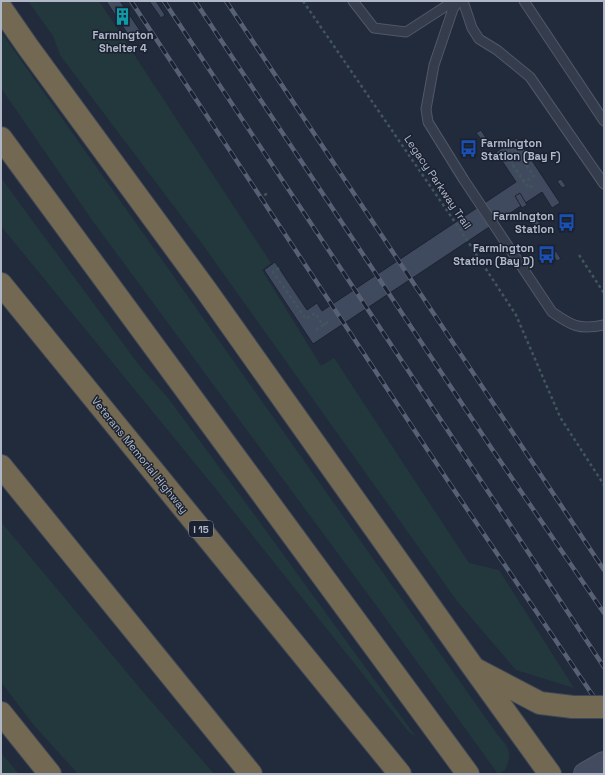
<svg xmlns="http://www.w3.org/2000/svg" width="605" height="775" font-family="'Space Grotesk',sans-serif">
  <style>
    .green { fill: #23383d }
    .building { fill: #404a5f; stroke: #1c2433 }
    .lines { fill: none; stroke-linecap: round; stroke-linejoin: round }
    .lane-casing { stroke: #505867; stroke-width: 11 }
    .secondary-casing { stroke: #505867; stroke-width: 24 }
    .highway-casing { stroke: #404857; stroke-width: 24 }
    .path { stroke: #41555a; stroke-width: 2.5; stroke-dasharray: 3 3; stroke-linecap: butt }
    .lane { stroke: #353d4c; stroke-width: 9 }
    .secondary { stroke: #434b60; stroke-width: 22 }
    .highway { stroke: #736852; stroke-width: 22 }
    .rail-casing { stroke: #576074; stroke-width: 4.5 }
    .rail { stroke: #1a2231; stroke-width: 3; stroke-dasharray: 9; stroke-linecap: butt }
    .highway-bridge-casing { stroke: #404857; stroke-width: 24; stroke-linecap: butt }
    .highway-bridge { stroke: #736852; stroke-width: 22 }
    .labels { text-anchor: middle; dominant-baseline: central; stroke-width: 3; stroke-linejoin: round; paint-order: stroke }
    .shield { fill: #1a2231; stroke: #838b9b; stroke-width: 1 }
    .shield-label { font-size: 10px; font-weight: bold; fill: #b0b8c8 }
    .poi-label { font-size: 11px; font-weight: bold; fill: #b0b8c8; stroke: #1a2231; text-anchor: end }
    .street-label { font-size: 11px; fill: #b0b8c8; stroke: #1a2231 }
  </style>
  <rect width="100%" height="100%" fill="#212b3c"/>
  <g class="green">
    <path d="M 28,1 L 99,1 L 271,263 L 262,270 L 321,366 L 334,358 L 469,563 L 499,570 L 574,688 L 516,670 L 457,601 L 203,245 L 60,55 L 53,36 Z"/>
    <path d="M 1,32 L 497,734 C 509,748 513,752 505,770 L 498,774 L 381,612 L 92,220 L 1,88 Z"/>
    <path d="M 1,178 L 139,365 L 168,398 L 248,506 L 416,737 L 408,731 L 211,483 L 1,226 Z"/>
    <path d="M 1,522 L 144,693 L 214,774 L 78,774 L 33,724 L 1,682 Z"/>
    <path d="M 1,753 L 19,774 L 1,774 Z"/>
  </g>
  <g class="building">
    <path d="M 106,1 L 120,1 L 141,32 L 131,39 Z"/>
    <path d="M 149,1 L 156,1 L 165,15 L 161,18 Z"/>
    <path d="M 481,130 L 486,138 L 482,140 L 476,133 Z"/>
    <path d="M 517,138 L 560,203 L 552,208 L 542,192 L 313,344 L 264,270 L 275,262 L 307,310 L 317,303 L 322,311 L 516,182 L 496,152 Z"/>
    <path d="M 561,179 L 566,186 L 562,188 L 557,181 Z"/>
    <path d="M 520,193 L 527,205 L 522,208 L 515,196 Z"/>
    <path d="M 536,217 L 545,232 L 539,235 L 530,221 Z"/>
    <path d="M 556,251 L 561,259 L 557,261 L 552,254 Z"/>
  </g>
  <g class="lines">
    <defs>
      <g id="lane">
        <path d="M 353,1 L 374,28 L 406,32 L 454,1"/>
        <path d="M 458,1 L 453,9 L 434,65 L 426,109 L 428,122 L 464,180 L 552,312 C 572,326 579,330 604,325"/>
        <path d="M 463,1 L 472,28 L 479,39 L 497,50 L 530,77 L 604,184"/>
        <path d="M 524,1 L 604,121"/>
      </g>
      <path id="secondary" d="M 585,774 L 604,763"/>
      <g id="highway">
        <path d="M 1,8 L 28,47 L 206,290 L 473,667 L 550,774"/>
        <path d="M 1,138 L 468,774"/>
        <path d="M 1,284 L 400,774"/>
        <path d="M 1,466 L 251,774"/>
        <path d="M 477,670 L 540,703 L 573,707"/>
        <path d="M 1,713 L 50,774"/>
      </g>
    </defs>
    <use href="#lane" class="lane-casing"/>
    <use href="#secondary" class="secondary-casing"/>
    <use href="#highway" class="highway-casing"/>
    <g class="path">
      <path d="M 303,1 L 459,228 L 516,315 L 560,417 L 604,485"/>
      <path d="M 528,167 L 514,148 L 505,154 L 524,182 L 534,176 L 514,148 L 505,154 C 514,165 521,177 529,188 L 535,184"/>
      <path d="M 259,198 L 268,193"/>
      <path d="M 579,255 L 604,293"/>
      <path d="M 279,268 L 273,272 L 306,319 L 315,313 L 323,325 L 326,323"/>
      <path d="M 316,330 L 328,322"/>
    </g>
    <use href="#lane" class="lane"/>
    <use href="#secondary" class="secondary"/>
    <use href="#highway" class="highway"/>
    <defs>
      <g id="rail">
        <path d="M 131,1 L 448,481 L 604,712"/>
        <path d="M 164,1 L 604,667"/>
        <path d="M 195,1 L 492,449 L 604,613"/>
        <path d="M 226,1 L 604,570"/>
      </g>
    </defs>
    <use href="#rail" class="rail-casing"/>
    <use href="#rail" class="rail"/>
    <defs>
      <path id="highway-bridge" d="M 573,707 L 604,707"/>
    </defs>
    <use href="#highway-bridge" class="highway-bridge-casing"/>
    <use href="#highway-bridge" class="highway-bridge"/>
  </g>
  <defs>
    <symbol id="building-bare" viewBox="-9 -9 18 18"><path d="M-4-6H4V6H1V3H-1V6H-4ZM-2.5-4.3h1.7v1.8h-1.7ZM.8-4.3h1.7v1.8H.8ZM-2.5-1h1.7V.8h-1.7ZM.8-1h1.7V.8H.8Z" fill="#0f9aa8" stroke="#1a2231" stroke-width="2.5" paint-order="stroke"/></symbol>
    <symbol id="bus-bare" viewBox="-9 -9 18 18"><path d="M-5-6H5V4H4V6H2V4H-2V6H-4V4H-5ZM-3.5-4V0h7V-4ZM-3.5 1.2v1.5H-2V1.2ZM2 1.2v1.5H3.5V1.2Z" fill="#1a4fb4" stroke="#1a2231" stroke-width="2.5" paint-order="stroke"/></symbol>
  </defs>
  <g fill-rule="evenodd">
    <use href="#building-bare" x="110" y="4" width="25" height="25"/>
    <use href="#bus-bare" x="456" y="136" width="25" height="25"/>
    <use href="#bus-bare" x="554" y="210" width="25" height="25"/>
    <use href="#bus-bare" x="534" y="242" width="25" height="25"/>
  </g>
  <g class="labels">
    <rect class="shield" x="189" y="521" width="24" height="16" rx="3"/>
    <g class="shield-label">
      <text x="201" y="529">I 15</text>
    </g>
    <g class="poi-label">
      <text x="123" y="35" text-anchor="middle">Farmington<tspan x="123" dy="13">Shelter 4</tspan></text>
      <text x="481" y="143" text-anchor="start">Farmington<tspan x="481" dy="13">Station (Bay F)</tspan></text>
      <text x="554" y="216">Farmington<tspan x="554" dy="13">Station</tspan></text>
      <text x="534" y="248">Farmington<tspan x="534" dy="13">Station (Bay D)</tspan></text>
    </g>
    <g class="street-label">
      <text transform="translate(438 182) rotate(56)">Legacy Parkway Trail</text>
      <text transform="translate(140 455) rotate(51)">Veterans Memorial Highway</text>
    </g>
  </g>
  <rect width="605" height="775" fill="none" stroke="#b0b8c8" stroke-width="4"/>
</svg>
